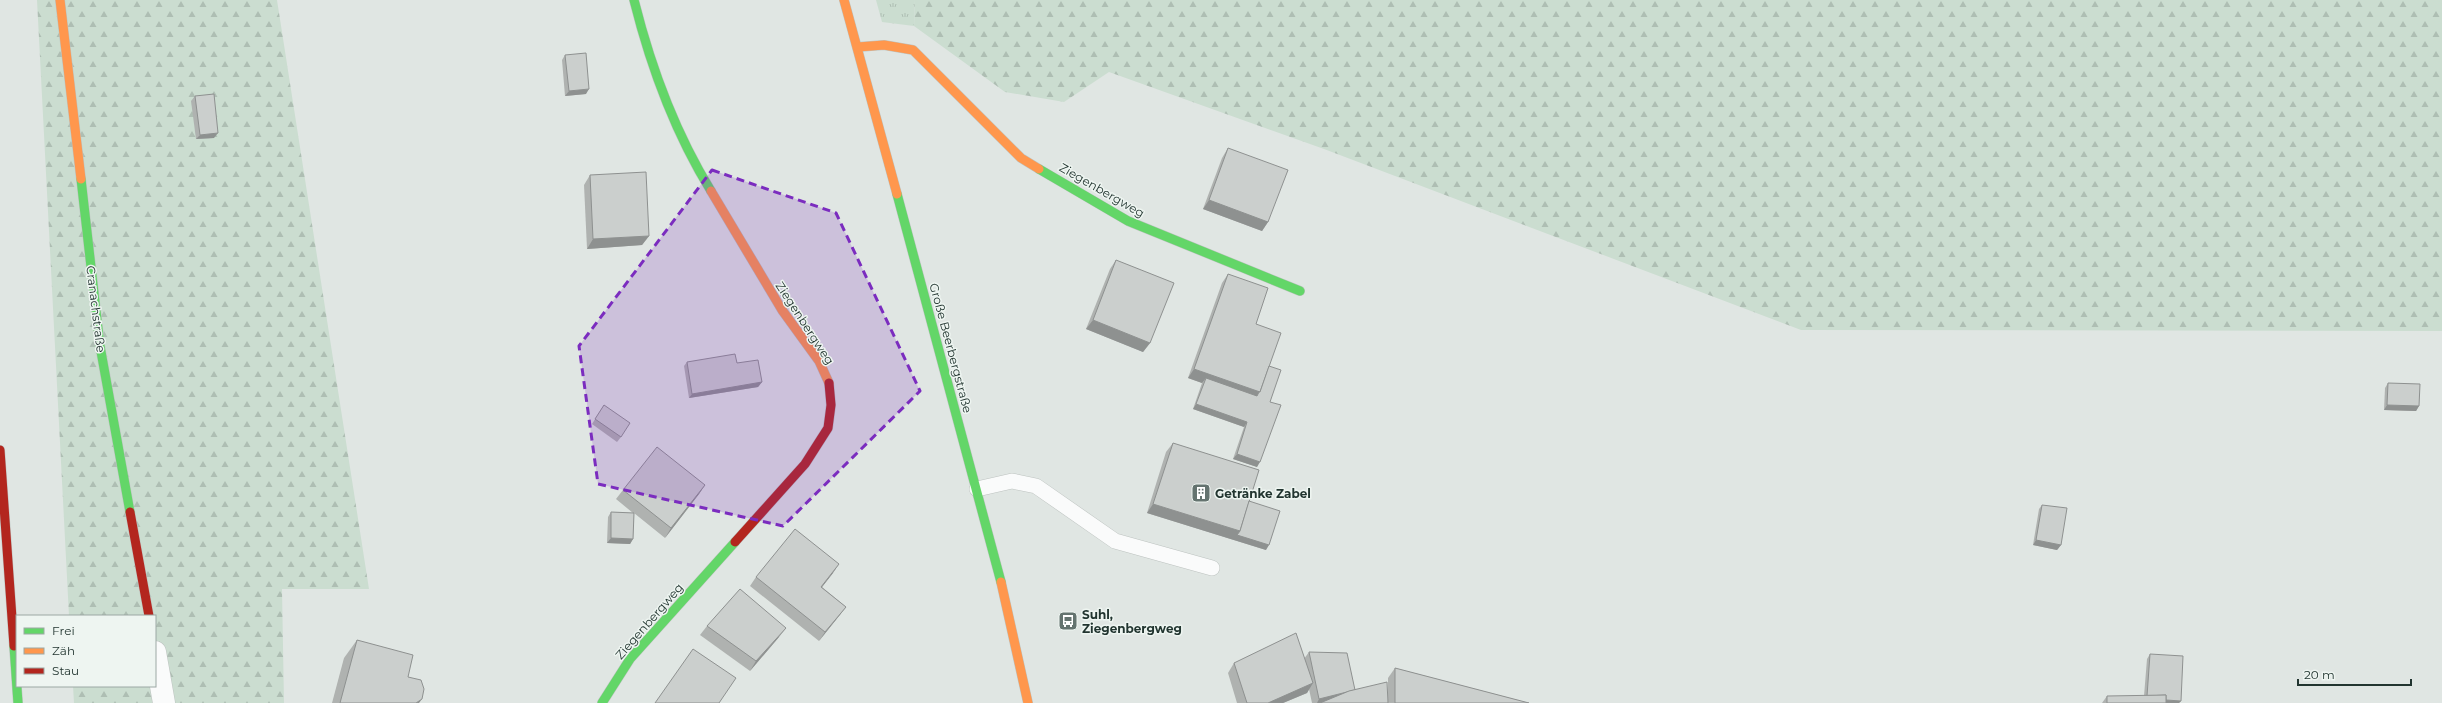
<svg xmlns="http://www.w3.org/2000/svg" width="2442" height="703" font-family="Montserrat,sans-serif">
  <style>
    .grass { fill: url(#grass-tufts) }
    .forest { fill: url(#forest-firs) }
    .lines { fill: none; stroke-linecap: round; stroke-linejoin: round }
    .lane-casing { stroke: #bdc3c0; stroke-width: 16 }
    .street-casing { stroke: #bdc3c0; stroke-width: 23 }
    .fast-casing { stroke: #bdc3c0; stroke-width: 10 }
    .slow-casing { stroke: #bdc3c0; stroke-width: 10 }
    .jam-casing { stroke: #bdc3c0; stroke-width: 10 }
    .lane { stroke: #fafbfb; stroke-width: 15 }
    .street { stroke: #fafbfb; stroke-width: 22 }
    .fast { stroke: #63d668; stroke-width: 9 }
    .slow { stroke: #ff974d; stroke-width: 9 }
    .jam { stroke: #b3261e; stroke-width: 9 }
    .wall { fill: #afb2b0 }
    .shaded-wall { fill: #8e9190 }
    .building { fill: #cbcfcd; stroke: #8e9190 }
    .marked { fill: #7b2cbf; fill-opacity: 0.2; stroke: #7b2cbf; stroke-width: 3; stroke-dasharray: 8 5; stroke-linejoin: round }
    .labels { text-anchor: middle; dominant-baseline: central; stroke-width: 3; stroke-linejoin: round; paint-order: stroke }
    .street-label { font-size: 12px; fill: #223530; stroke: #eef5f1 }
    .poi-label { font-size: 12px; font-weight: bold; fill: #223530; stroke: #eef5f1; text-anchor: start }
  </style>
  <defs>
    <pattern id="grass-tufts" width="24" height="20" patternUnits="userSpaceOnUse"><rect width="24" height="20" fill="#cbddd0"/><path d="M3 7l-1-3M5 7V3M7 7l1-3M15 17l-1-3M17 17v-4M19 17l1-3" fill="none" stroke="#aebeb3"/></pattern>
    <pattern id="forest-firs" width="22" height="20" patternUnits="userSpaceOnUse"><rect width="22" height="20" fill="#cbddd0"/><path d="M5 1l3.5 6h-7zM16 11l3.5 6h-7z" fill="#aebeb3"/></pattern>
  </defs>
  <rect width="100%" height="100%" fill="#e0e6e3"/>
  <path class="grass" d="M 876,0 L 915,0 L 914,26 L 882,22 Z"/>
  <g class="forest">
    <path d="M 37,0 L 277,0 L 369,589 L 282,589 L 284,703 L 74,703 L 73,686 L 155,686 L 155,616 L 69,616 Z"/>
    <path d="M 915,0 L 2442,0 L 2442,331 L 1801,330 L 1324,149 L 1109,72 L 1064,102 L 1005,92 L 914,26 Z"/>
  </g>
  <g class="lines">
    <defs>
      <path id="lane" d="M 977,489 L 1012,481 L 1036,486 L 1115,541 L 1212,568"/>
      <path id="street" d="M 155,652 L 164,703"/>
      <g id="fast">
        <path d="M 634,0 C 651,68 674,131 711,191"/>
        <path d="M 1039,169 L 1128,221 L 1300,291"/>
        <path d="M 81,179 L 100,346 L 130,512"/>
        <path d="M 897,194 L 1001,582"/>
        <path d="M 14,646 L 18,703"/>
        <path d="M 602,703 L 630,659 L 735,542"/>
      </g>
      <g id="slow">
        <path d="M 60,0 L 81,179"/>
        <path d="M 844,0 L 897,194"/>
        <path d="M 858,47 L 884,45 L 913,50 L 1021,158 L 1039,169"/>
        <path d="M 711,191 L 782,310 L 819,361 L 829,383"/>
        <path d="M 1001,582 L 1028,703"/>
      </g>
      <g id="jam">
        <path d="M 0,450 L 14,646"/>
        <path d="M 130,512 L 149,616"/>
        <path d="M 735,542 L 805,464 L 828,428 L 831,405 L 829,383"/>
      </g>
    </defs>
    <use href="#lane" class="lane-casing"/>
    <use href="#street" class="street-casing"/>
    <use href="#fast" class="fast-casing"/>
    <use href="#slow" class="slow-casing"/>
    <use href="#jam" class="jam-casing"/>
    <use href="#lane" class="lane"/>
    <use href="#street" class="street"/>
    <use href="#fast" class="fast"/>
    <use href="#slow" class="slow"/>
    <use href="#jam" class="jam"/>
  </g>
  <g class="wall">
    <path d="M 565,55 L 586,94 L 565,96 L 562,60 Z"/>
    <path d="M 195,96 L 214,138 L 196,139 L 191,101 Z"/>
    <path d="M 1228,148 L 1268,222 L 1262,231 L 1203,209 L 1222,158 Z"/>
    <path d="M 590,175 L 649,236 L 642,245 L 587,249 L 584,185 Z"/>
    <path d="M 1116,260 L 1150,343 L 1143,352 L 1086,329 L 1110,269 Z"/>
    <path d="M 1228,274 L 1256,324 L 1269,366 L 1270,402 L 1257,467 L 1233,459 L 1244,427 L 1193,409 L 1202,383 L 1188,378 L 1222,283 Z"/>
    <path d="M 687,362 L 737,363 L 762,382 L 758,387 L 689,398 L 684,366 Z"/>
    <path d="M 2388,383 L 2419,406 L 2416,411 L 2384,410 L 2385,388 Z"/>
    <path d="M 604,405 L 621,437 L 617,442 L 592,424 Z"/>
    <path d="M 1173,443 L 1249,501 L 1266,550 L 1147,513 L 1166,452 Z"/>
    <path d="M 705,485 L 699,494 L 665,538 L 634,513 L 633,539 L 630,544 L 607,543 L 608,517 L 611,512 L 633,513 L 616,499 L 623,490 Z"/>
    <path d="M 2042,505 L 2061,545 L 2057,550 L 2033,545 L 2039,509 Z"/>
    <path d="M 833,573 L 822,587 L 846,607 L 839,616 L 819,641 L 750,586 L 756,577 Z"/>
    <path d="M 707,626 L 779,637 L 750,671 L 700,635 Z"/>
    <path d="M 357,640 L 408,677 L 419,703 L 332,703 L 344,658 Z"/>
    <path d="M 1309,652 L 1355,690 L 1388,703 L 1312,703 L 1309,689 L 1307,693 L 1283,703 L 1237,703 L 1228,673 L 1234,663 L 1304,659 Z"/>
    <path d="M 2150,654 L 2181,701 L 2179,703 L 2102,703 L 2107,696 L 2144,696 L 2147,659 Z"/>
    <path d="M 1395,668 L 1529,703 L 1388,703 L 1388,678 Z"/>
  </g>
  <g class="shaded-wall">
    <path d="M 589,89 L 586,94 L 565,96 L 569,91 Z"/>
    <path d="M 218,133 L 214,138 L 196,139 L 200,135 Z"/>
    <path d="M 1209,200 L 1268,222 L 1262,231 L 1203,209 Z"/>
    <path d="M 649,236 L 642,245 L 587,249 L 593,239 Z"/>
    <path d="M 1093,320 L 1150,343 L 1143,352 L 1086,329 Z"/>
    <path d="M 1194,369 L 1260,392 L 1254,402 L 1206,378 L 1202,383 L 1188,378 Z"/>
    <path d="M 762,382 L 758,387 L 689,398 L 692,394 Z"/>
    <path d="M 1196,404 L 1247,422 L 1244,427 L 1193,409 Z"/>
    <path d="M 2387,405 L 2419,406 L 2416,411 L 2384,410 Z"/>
    <path d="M 1237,454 L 1260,462 L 1257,467 L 1233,459 Z"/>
    <path d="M 705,485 L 699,494 L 665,538 L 671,528 Z"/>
    <path d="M 1153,504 L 1240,531 L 1269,545 L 1266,550 L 1147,513 Z"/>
    <path d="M 611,538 L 633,539 L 630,544 L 607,543 Z"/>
    <path d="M 2036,540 L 2061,545 L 2057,550 L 2033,545 Z"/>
    <path d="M 839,564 L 833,573 L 815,596 L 821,587 Z"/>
    <path d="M 846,607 L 839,616 L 819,641 L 825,632 Z"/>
    <path d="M 786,628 L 779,637 L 750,671 L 756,661 Z"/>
    <path d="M 1313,683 L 1307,693 L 1283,703 L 1268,703 Z"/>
    <path d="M 1355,690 L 1335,703 L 1317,703 L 1319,699 Z"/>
    <path d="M 422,699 L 419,703 L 416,703 Z"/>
    <path d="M 2147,699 L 2181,701 L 2179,703 L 2144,703 Z"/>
  </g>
  <g class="building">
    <path d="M 586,53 L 589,89 L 569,91 L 565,55 Z"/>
    <path d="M 214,94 L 218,133 L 200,135 L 195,96 Z"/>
    <path d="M 1228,148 L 1288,170 L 1268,222 L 1209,200 Z"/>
    <path d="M 646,172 L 649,236 L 593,239 L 590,175 Z"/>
    <path d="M 1116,260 L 1174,283 L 1150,343 L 1093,320 Z"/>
    <path d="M 1228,274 L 1268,288 L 1256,324 L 1281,333 L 1260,392 L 1194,369 Z"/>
    <path d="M 735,354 L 737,363 L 758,360 L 762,382 L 692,394 L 687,362 Z"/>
    <path d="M 1269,366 L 1281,370 L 1270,402 L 1281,405 L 1260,462 L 1237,454 L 1247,422 L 1196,404 L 1206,378 L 1257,396 L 1259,392 L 1260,392 Z"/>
    <path d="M 2388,383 L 2420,384 L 2419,406 L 2387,405 Z"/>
    <path d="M 604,405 L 630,423 L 621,437 L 595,419 Z"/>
    <path d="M 1173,443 L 1259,470 L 1240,531 L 1153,504 Z"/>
    <path d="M 657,447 L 705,485 L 671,528 L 623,490 Z"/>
    <path d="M 1249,501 L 1280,511 L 1269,545 L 1237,535 L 1240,531 Z"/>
    <path d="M 2042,505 L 2067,508 L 2061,545 L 2036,540 Z"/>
    <path d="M 611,512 L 634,513 L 633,539 L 611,538 Z"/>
    <path d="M 795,529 L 839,564 L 821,587 L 846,607 L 825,632 L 756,577 Z"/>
    <path d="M 740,589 L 786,628 L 756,661 L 707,626 Z"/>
    <path d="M 1296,633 L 1313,683 L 1268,703 L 1247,703 L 1234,663 Z"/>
    <path d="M 357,640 L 413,655 L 408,677 L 421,680 L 424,689 L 422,699 L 416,703 L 340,703 Z"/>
    <path d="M 693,649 L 736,678 L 719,703 L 655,703 Z"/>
    <path d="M 1309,652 L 1347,653 L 1355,690 L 1319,699 Z"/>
    <path d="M 2150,654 L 2183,656 L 2181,701 L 2166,700 L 2166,695 L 2147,696 Z"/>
    <path d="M 1395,668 L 1529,703 L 1395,703 Z"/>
    <path d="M 1387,682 L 1388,703 L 1320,703 L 1349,691 Z"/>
    <path d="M 2166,695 L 2166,703 L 2107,703 L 2107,696 Z"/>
  </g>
  <path class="marked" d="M 712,170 L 836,213 L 920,391 L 783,526 L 598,484 L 579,346 Z"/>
  <defs>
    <symbol id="building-square" viewBox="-11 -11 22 22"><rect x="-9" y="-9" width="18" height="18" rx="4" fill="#64736f" stroke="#eef5f1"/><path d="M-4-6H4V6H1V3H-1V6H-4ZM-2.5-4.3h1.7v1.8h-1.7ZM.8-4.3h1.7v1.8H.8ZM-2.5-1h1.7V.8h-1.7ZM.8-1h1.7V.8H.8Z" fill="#fff"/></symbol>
    <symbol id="bus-square" viewBox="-11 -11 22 22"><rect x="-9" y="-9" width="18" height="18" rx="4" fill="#64736f" stroke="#eef5f1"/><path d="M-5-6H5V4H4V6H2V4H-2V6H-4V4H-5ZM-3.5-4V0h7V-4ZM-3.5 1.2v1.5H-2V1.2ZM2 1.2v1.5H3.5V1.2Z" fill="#fff"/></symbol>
  </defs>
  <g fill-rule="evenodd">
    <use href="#building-square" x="1190" y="482" width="22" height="22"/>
    <use href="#bus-square" x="1057" y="610" width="22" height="22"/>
  </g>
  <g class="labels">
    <g class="street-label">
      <text transform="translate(1102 190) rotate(30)">Ziegenbergweg</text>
      <text transform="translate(96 309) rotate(83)">Cranachstraße</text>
      <text transform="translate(805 323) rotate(57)">Ziegenbergweg</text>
      <text transform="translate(951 348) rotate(75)">Große Beerbergstraße</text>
      <text transform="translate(649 621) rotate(-49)">Ziegenbergweg</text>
    </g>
    <g class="poi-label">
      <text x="1215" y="493">Getränke Zabel</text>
      <text x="1082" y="614">Suhl,<tspan x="1082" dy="14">Ziegenbergweg</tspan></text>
    </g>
  </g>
  <rect x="16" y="615" width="140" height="72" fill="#eef5f1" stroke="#9ca8a4"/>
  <rect x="24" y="628" width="20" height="6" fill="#63d668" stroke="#9ca8a4"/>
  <text x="52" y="635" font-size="12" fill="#223530">Frei</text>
  <rect x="24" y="648" width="20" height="6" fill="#ff974d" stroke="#9ca8a4"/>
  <text x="52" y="655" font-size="12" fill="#223530">Zäh</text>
  <rect x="24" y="668" width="20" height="6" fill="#b3261e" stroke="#9ca8a4"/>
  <text x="52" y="675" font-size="12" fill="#223530">Stau</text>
  <path d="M2298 679v6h113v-6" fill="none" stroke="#223530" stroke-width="2"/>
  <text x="2304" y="679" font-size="12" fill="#223530" stroke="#eef5f1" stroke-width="3" paint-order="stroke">20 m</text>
</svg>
